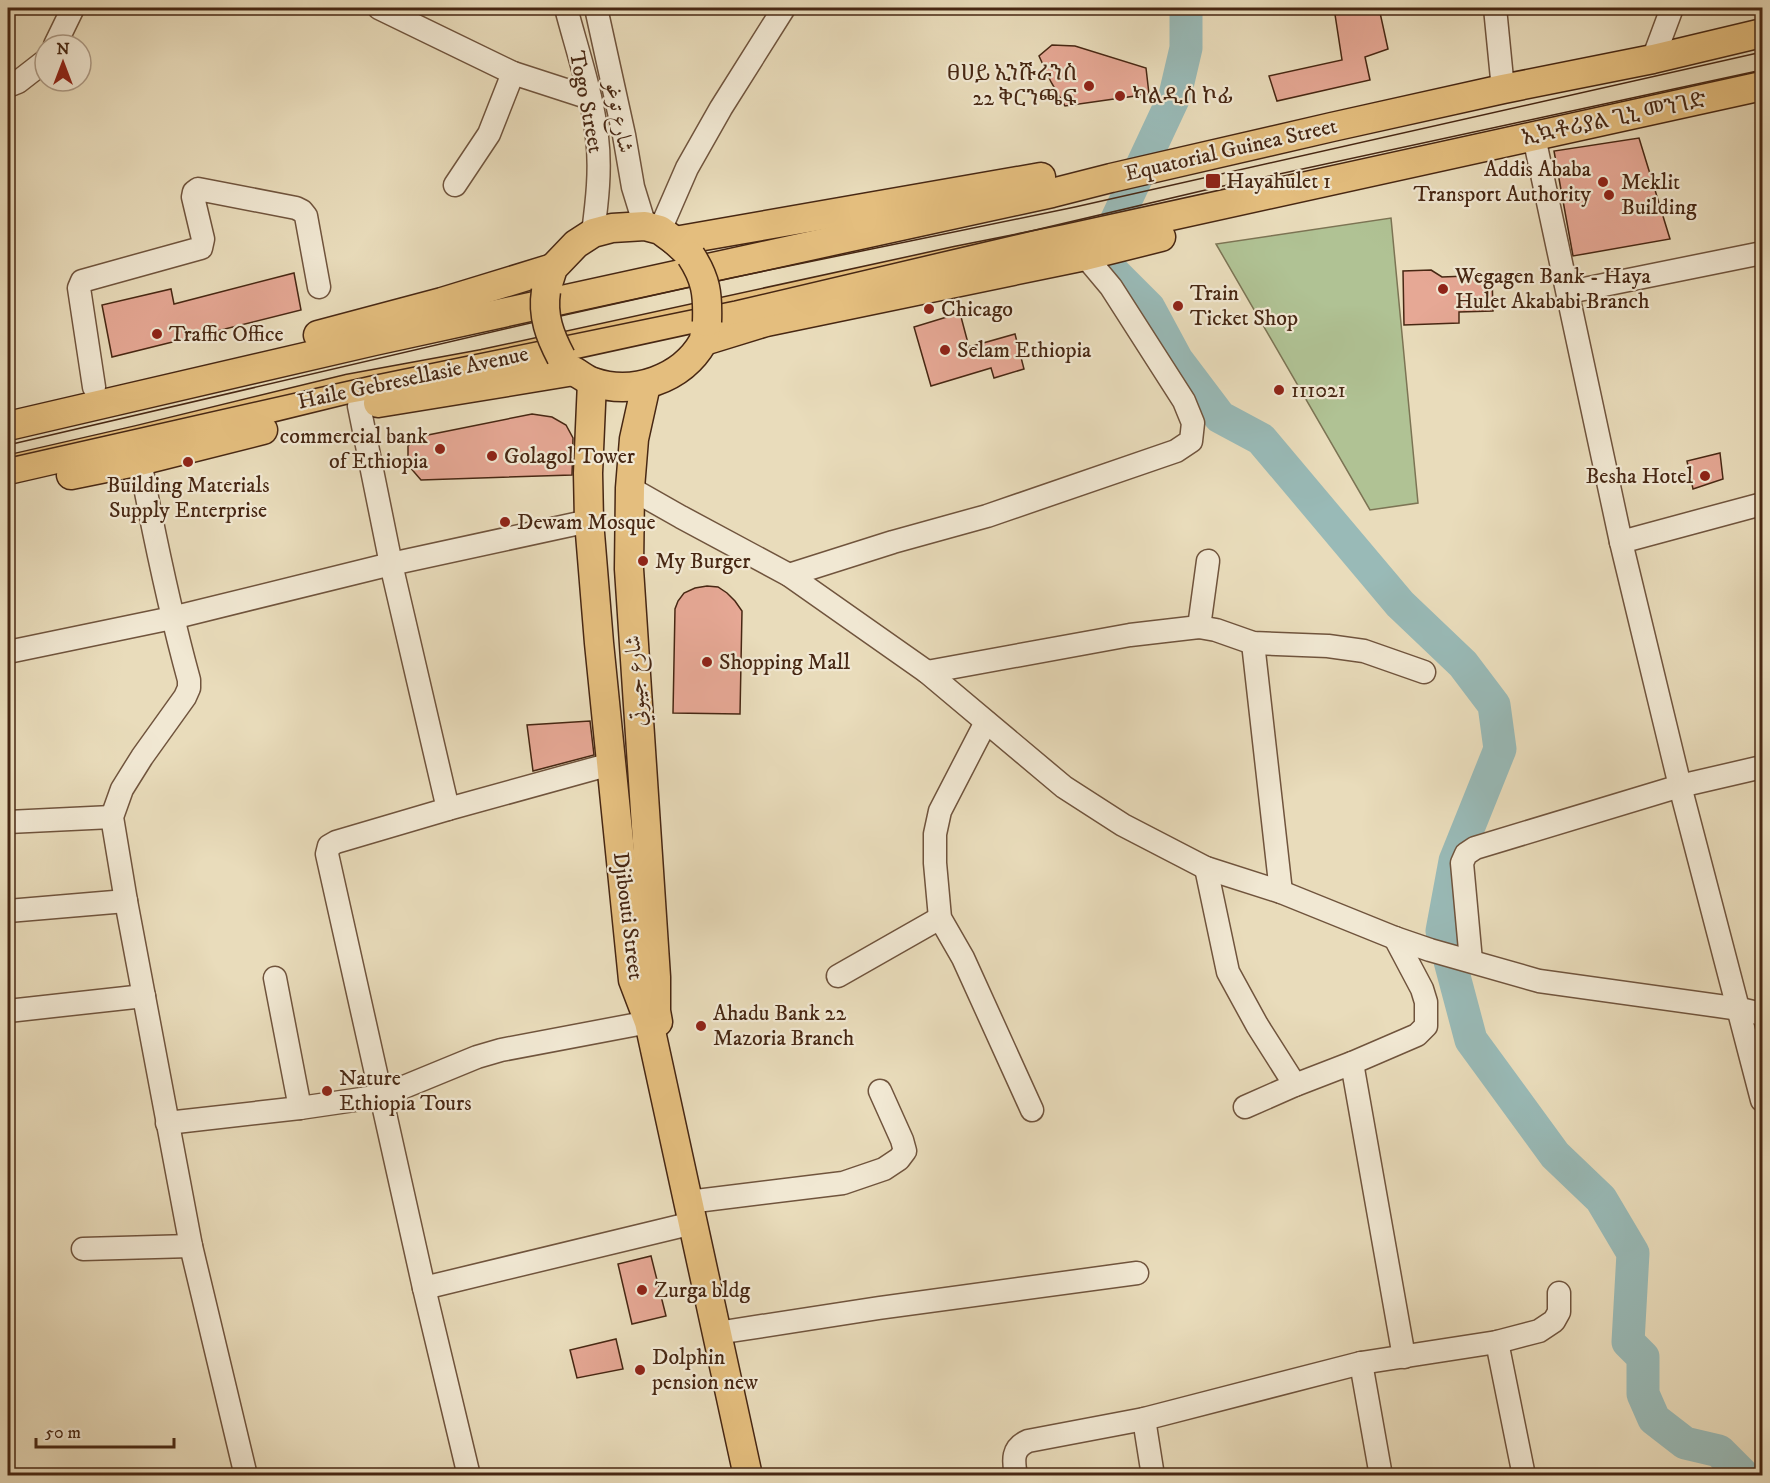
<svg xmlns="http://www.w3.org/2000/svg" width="1770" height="1483" font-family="'IM FELL DW Pica',Amiri,'Noto Serif Ethiopic',serif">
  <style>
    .green { fill: #b0c294; stroke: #7c7454; stroke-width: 1.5 }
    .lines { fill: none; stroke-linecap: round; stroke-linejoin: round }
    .river { stroke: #99bab7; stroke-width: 33 }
    .building { fill: #e6a895; stroke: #472713; stroke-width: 1.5 }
    .minor-casing { stroke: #70543d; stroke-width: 25 }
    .major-casing { stroke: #472713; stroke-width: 31 }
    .minor { stroke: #f1e8d3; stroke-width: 22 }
    .major { stroke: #e4be7e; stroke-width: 28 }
    .tram { stroke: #472713; stroke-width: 1.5 }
    .major-bridge-casing { stroke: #472713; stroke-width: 31; stroke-linecap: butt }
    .major-bridge { stroke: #e4be7e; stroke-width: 28 }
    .poi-dot { fill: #8f2418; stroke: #f1e8d3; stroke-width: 2 }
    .labels { text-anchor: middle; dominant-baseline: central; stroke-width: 4.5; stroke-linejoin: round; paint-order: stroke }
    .poi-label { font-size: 22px; fill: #472713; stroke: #f1e8d3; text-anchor: start }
    .street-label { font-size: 22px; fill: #472713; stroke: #f1e8d3 }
  </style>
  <rect width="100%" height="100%" fill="#e9dcbb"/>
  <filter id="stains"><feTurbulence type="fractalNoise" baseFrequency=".00333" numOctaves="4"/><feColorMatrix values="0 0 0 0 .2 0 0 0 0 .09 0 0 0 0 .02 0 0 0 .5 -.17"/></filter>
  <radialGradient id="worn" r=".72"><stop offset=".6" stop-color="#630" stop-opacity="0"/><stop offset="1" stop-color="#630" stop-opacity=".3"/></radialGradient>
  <path class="green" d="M 1391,218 L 1418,503 L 1370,510 L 1216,244 Z"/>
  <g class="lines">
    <path class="river" d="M 1186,8 L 1186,48 L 1175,95 L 1102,251 L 1113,272 L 1149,308 L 1177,360 L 1220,417 L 1261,439 L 1400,604 L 1463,664 L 1494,705 L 1500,749 L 1455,861 L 1442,931 L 1471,1040 L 1555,1155 L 1601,1199 L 1633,1253 L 1628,1342 L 1643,1357 L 1643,1394 L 1654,1419 L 1685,1443 L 1719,1451 L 1744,1476"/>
  </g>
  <g class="building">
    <path d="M 1334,8 L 1379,8 L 1388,49 L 1365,57 L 1370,80 L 1277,101 L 1269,76 L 1342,60 Z"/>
    <path d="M 1052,45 L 1075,46 L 1146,68 L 1149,94 L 1065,106 L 1051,82 L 1039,56 Z"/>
    <path d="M 1639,138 L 1670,239 L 1573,256 L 1554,151 Z"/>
    <path d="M 1431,270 L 1442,277 L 1492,275 L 1493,311 L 1459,312 L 1459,323 L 1404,325 L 1403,271 Z"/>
    <path d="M 294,273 L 301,310 L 112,357 L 102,305 L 171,289 L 174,304 Z"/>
    <path d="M 960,313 L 969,347 L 1015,334 L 1024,369 L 994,378 L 991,368 L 931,386 L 914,327 Z"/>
    <path d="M 532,414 L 552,417 L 566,425 L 573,438 L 572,475 L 421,480 L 408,465 L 408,446 L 418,437 Z"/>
    <path d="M 1720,453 L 1723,479 L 1693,489 L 1687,461 Z"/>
    <path d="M 707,586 L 718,587 L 727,593 L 735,601 L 742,611 L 740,714 L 673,713 L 675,609 L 678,601 L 684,593 L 695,588 Z"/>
    <path d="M 590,721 L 594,755 L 533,771 L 527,725 Z"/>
    <path d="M 651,1256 L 666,1316 L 632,1324 L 618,1264 Z"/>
    <path d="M 616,1339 L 623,1369 L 577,1378 L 570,1350 Z"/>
  </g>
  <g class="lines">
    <defs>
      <g id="minor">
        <path d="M 379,8 L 513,73 L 590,98"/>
        <path d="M 566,8 C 577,50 592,93 597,137 C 601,169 597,202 593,233"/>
        <path d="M 596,8 L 624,135 L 633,187 L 645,226"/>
        <path d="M 1495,8 L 1503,89"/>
        <path d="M 55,45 L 73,8"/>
        <path d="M 1653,59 L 1672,8"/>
        <path d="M 8,86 L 18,82 L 45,61"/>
        <path d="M 1534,137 L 1621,542 L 1680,786 L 1762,1100"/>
        <path d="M 455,185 L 489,134 L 513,73"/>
        <path d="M 660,230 L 687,168 L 721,108 L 784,8"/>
        <path d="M 1569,292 L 1762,253"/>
        <path d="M 94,387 L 79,288 L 82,281 L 201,248 L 203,239 L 193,197 L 194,192 L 198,189 L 296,208 L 302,211 L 306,216 L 319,287"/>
        <path d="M 359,406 L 391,564 L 448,809 L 336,842 L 329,846 L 327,854 L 424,1288 L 469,1476"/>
        <path d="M 140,461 C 154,535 169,607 189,680 L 189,688 L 185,697 L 142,757 L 122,789 L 112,817 L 126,901 L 191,1246 L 246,1476"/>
        <path d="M 630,488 L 681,517 L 789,575 L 927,672 L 1064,787 L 1123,825 L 1206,868 L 1281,892 L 1395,938 L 1430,950 L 1539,981 L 1740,1009 L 1762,1014"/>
        <path d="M 1621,542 L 1762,504"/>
        <path d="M 789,575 L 893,542 L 987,516 L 1176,451 L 1191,441 L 1193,423 L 1184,401 L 1111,287 L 1085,256"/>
        <path d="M 1199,627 L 1208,561"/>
        <path d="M 1253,643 L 1281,892"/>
        <path d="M 8,652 L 172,618 L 391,564 L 589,521"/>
        <path d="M 927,672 L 1130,635 L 1199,627 L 1216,630 L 1253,643 L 1328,646 L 1364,651 L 1424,672"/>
        <path d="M 986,722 L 940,811 L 935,834 L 935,863 L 940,918 L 963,958 L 1032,1110"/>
        <path d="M 448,809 L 611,764"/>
        <path d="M 8,822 L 112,817"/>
        <path d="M 1206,868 L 1228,972 L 1257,1025 L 1295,1085"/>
        <path d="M 8,911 L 126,901"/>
        <path d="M 1471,961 L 1462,863 L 1466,854 L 1475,848 L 1680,786 L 1762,767"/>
        <path d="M 838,976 L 940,918"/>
        <path d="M 275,978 L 300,1108"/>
        <path d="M 8,1011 L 144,996"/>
        <path d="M 1352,1063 L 1417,1035 L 1426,1026 L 1426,1002 L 1422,989 L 1395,938"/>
        <path d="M 1245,1107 L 1295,1085 L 1352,1063 L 1404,1357"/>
        <path d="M 167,1123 L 300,1108 L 382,1096 L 477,1057 L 501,1050 L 649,1022"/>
        <path d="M 688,1202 L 843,1183 L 884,1169 L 899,1159 L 905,1151 L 902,1140 L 880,1091"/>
        <path d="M 83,1249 L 191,1246"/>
        <path d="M 424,1288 L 693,1223"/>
        <path d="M 717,1333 L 879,1308 L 1137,1273"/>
        <path d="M 1497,1342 L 1524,1476"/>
        <path d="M 1361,1363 L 1497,1342 L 1539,1331 L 1554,1321 L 1559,1312 L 1559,1293"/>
        <path d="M 1144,1419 L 1153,1476"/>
        <path d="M 1016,1476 C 1013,1460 1012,1448 1028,1441 L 1144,1419 L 1361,1363 L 1381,1476"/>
      </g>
      <g id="major">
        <path d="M 675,241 L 1041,177"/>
        <path d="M 547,287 L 553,268 L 576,244 L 593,233 L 612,228 L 645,226 L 660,230 L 675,241 L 689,254"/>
        <path d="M 318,335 L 442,302 L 553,268"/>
        <path d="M 704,341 L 766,322 L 1085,256 L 1161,237"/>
        <path d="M 577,373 C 582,376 587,380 593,382 C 633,396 682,379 703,342 C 705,337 705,329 706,324"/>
        <path d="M 592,382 L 588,473 L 589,521 L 599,643 L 633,980 L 649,1022 L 748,1476"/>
        <path d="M 646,385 L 634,439 L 630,488 L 629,569 L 656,977 L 656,1011 L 658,1022"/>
        <path d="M 378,403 L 574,371"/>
        <path d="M 8,426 L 374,341 L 1052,193 L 1111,178 L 1332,127 L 1503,89 L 1653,59 L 1762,33"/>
        <path d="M 8,470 L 139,440 L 348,389 L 484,364 L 957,261 L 1066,239 L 1762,86"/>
        <path d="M 71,475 L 140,461 L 263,430"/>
      </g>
    </defs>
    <use href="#minor" class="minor-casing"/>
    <use href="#major" class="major-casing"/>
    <use href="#minor" class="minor"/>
    <use href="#major" class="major"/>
    <g class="tram">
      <path d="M 8,445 L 565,315 L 731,278 L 1075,207 L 1762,52"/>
      <path d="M 8,458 L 370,376 L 734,301 L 1214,188 L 1762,70"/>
    </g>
    <defs>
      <g id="major-bridge">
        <path d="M 691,256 C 706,279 708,294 707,322"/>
        <path d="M 546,291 C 542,316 550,336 561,357"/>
      </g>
    </defs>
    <use href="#major-bridge" class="major-bridge-casing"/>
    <use href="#major-bridge" class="major-bridge"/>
  </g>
  <g class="poi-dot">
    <circle cx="1089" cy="86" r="6"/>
    <circle cx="1120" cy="96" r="6"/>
    <rect x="1205" y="173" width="16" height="16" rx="3"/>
    <circle cx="1603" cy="182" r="6"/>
    <circle cx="1609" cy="195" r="6"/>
    <circle cx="1443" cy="289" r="6"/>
    <circle cx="1178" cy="306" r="6"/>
    <circle cx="929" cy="309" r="6"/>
    <circle cx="157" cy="334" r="6"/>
    <circle cx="945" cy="350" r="6"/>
    <circle cx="1279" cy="390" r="6"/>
    <circle cx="440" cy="449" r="6"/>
    <circle cx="492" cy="456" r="6"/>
    <circle cx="188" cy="462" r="6"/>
    <circle cx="1705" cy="476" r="6"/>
    <circle cx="505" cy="522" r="6"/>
    <circle cx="643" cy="561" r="6"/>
    <circle cx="707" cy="662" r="6"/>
    <circle cx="701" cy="1026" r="6"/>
    <circle cx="327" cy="1091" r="6"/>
    <circle cx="642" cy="1290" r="6"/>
    <circle cx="640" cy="1370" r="6"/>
  </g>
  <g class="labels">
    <g class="poi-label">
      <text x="1077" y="73" text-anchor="end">ፀሀይ ኢንሹራንስ<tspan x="1077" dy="25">22 ቅርንጫፍ</tspan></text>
      <text x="1132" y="96">ካልዲስ ኮፊ</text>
      <text x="1591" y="169" text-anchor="end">Addis Ababa<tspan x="1591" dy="25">Transport Authority</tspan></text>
      <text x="1226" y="181">Hayahulet 1</text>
      <text x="1621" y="182">Meklit<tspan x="1621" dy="25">Building</tspan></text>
      <text x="1455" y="276">Wegagen Bank - Haya<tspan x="1455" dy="25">Hulet Akababi Branch</tspan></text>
      <text x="1190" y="293">Train<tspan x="1190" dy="25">Ticket Shop</tspan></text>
      <text x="941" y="309">Chicago</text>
      <text x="169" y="334">Traffic Office</text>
      <text x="957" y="350">Selam Ethiopia</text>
      <text x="1291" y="390">111021</text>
      <text x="428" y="436" text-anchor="end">commercial bank<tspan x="428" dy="25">of Ethiopia</tspan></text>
      <text x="504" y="456">Golagol Tower</text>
      <text x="1693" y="476" text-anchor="end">Besha Hotel</text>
      <text x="188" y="485" text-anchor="middle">Building Materials<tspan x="188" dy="25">Supply Enterprise</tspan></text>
      <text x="517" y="522">Dewam Mosque</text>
      <text x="655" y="561">My Burger</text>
      <text x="719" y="662">Shopping Mall</text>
      <text x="713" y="1013">Ahadu Bank 22<tspan x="713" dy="25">Mazoria Branch</tspan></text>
      <text x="339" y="1078">Nature<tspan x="339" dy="25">Ethiopia Tours</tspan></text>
      <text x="654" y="1290">Zurga bldg</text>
      <text x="652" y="1357">Dolphin<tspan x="652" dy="25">pension new</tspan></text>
    </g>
    <g class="street-label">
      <text transform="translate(586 102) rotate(79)">Togo Street</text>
      <text transform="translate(619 117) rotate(79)">شارع توغو</text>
      <text transform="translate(1614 119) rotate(-12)">ኢኳቶሪያል ጊኒ መንገድ</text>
      <text transform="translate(1231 150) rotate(-13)">Equatorial Guinea Street</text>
      <text transform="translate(413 378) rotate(-12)">Haile Gebresellasie Avenue</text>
      <text transform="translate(636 681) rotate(-94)">شارع جيبوتي</text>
      <text transform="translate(628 916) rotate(83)">Djibouti Street</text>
    </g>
  </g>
  <rect width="1770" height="1483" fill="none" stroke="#e9dcbb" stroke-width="30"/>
  <rect x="9" y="9" width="1752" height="1465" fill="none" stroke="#472713" stroke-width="3"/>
  <rect x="15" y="15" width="1740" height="1453" fill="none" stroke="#472713" stroke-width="1.5"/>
  <g transform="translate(63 63)"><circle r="28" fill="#f1e8d3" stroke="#ad9b86" stroke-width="1.5"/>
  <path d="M0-4.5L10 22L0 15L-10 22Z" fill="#8f2418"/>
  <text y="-9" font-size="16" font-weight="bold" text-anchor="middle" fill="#472713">N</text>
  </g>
  <path d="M36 1438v9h138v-9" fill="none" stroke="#472713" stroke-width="3"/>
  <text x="45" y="1438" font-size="18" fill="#472713" stroke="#f1e8d3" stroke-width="4.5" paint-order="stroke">50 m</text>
  <rect width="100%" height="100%" filter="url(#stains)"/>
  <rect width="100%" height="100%" fill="url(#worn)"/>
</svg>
